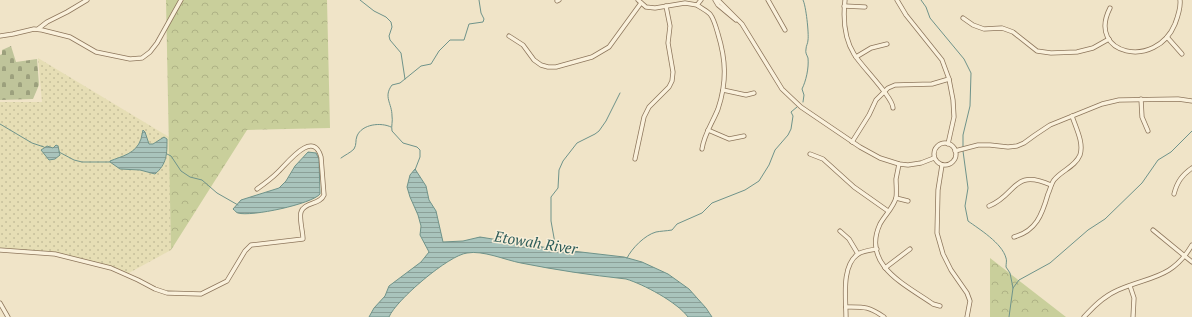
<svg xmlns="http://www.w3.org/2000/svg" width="1192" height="317" font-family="'PT Serif',serif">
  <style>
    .farmland { fill: url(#farmland-dots) }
    .forest { fill: url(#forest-crowns) }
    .cemetery { fill: url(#cemetery-stones) }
    .water { fill: url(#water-rules); stroke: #6f938a }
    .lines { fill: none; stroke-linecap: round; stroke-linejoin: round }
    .stream { stroke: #6f938a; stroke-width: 1 }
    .minor-casing { stroke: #8d765c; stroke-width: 5 }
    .minor { stroke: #faf1dc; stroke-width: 3.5 }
    .labels { text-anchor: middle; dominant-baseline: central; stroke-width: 3; stroke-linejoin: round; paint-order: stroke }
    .water-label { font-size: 15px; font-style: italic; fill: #2f5d5a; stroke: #f7eed8 }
  </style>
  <defs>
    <pattern id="farmland-dots" width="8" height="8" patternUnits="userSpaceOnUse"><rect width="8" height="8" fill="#e6deb5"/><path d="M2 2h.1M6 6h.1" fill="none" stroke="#c6bf9b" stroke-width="1.8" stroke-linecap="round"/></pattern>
    <pattern id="forest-crowns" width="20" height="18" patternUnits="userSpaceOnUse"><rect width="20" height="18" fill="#c9cf9b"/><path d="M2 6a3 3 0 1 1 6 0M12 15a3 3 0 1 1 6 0" fill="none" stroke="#aeb285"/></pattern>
    <pattern id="cemetery-stones" width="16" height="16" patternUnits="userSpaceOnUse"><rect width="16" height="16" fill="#bfc49a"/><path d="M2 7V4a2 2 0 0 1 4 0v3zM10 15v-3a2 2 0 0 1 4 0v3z" fill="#9ca07d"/></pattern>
    <pattern id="water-rules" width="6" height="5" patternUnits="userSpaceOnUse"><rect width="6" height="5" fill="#a9c4bc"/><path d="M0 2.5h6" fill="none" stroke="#8ba098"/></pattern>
  </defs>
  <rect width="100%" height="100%" fill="#f0e4c8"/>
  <path class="farmland" d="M 38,58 L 169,137 L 171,250 L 127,274 L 49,253 L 0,251 L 0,102 L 42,102 Z"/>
  <g class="forest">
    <path d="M 166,0 L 327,0 L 330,128 L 247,130 L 171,250 Z"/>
    <path d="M 990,258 L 1066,317 L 990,317 Z"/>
  </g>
  <path class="cemetery" d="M 11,46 L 16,62 L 37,59 L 39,85 L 33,99 L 0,100 L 0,55 L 2,54 L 2,50 Z"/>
  <g class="water">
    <path d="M 143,130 L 145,132 L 149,144 L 153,144 L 164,137 L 167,139 C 167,154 167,164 155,174 L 140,170 L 120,169 L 110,162 L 110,161 C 122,156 136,154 141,139 C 142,136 142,133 143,130 Z"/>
    <path d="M 56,145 L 58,146 L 60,155 L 55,159 L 49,160 L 41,150 L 47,146 L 53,148 Z"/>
    <path d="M 308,152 L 316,153 L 319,159 L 320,194 C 312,204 251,217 238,213 C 237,213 235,211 233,209 L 241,200 L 279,188 L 286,181 L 295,166 Z"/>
    <path d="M 415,169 L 426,186 L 429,200 L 436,211 L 443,242 L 463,241 L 480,237 L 555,249 L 624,257 L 642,262 L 668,274 L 689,289 L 706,308 L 712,317 L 688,317 C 677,302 643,284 626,279 C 590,275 556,270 521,263 C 505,260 483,250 467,253 C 449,255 396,300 389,317 L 369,317 L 374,308 L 385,296 L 389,286 L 421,262 L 429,252 L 420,235 L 421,226 L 418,215 L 410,197 L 407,187 L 410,175 Z"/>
  </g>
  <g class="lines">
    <g class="stream">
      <path d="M 360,0 L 374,11 L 386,17 L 391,22 L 392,27 L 389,36 L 390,40 L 401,53 L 405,79"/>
      <path d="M 803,0 C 806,5 809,34 808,40 C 808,43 806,46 806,49 C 805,53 807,55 808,58 C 809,68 806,81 802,89 L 804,95 L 803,102"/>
      <path d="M 921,0 L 926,7 L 930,18 L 964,59 L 971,73 L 970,106 L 963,135 L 963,148"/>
      <path d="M 0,124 L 32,143 L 44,147"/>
      <path d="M 963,151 L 968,188 L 965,206 L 968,221 C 979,229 1002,243 1006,258 C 1007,260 1006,264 1006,267 L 1010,273 L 1013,288"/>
      <path d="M 59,152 L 74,160 L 82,162 L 110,162"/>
      <path d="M 167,154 L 171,156 L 181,171 L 190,177 L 202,180 L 217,193 L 238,205"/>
      <path d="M 341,158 C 345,155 350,153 354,149 C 357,144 355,141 357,136 C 362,124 381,122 391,127"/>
      <path d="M 415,170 L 420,157 L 420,150 L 417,147 L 403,143 L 392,131 C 391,126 393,121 392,116 C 392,103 383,97 392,85 L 400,83 L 421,66 L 431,64 L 439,51 L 450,40 L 464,40 L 469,24 L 483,22 L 484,19 L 481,13 L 479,0"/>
      <path d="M 556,249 L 551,221 L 551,197 L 558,188 L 559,170 L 563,161 L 577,143 L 595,134 L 599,131 L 606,121 L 620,93"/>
      <path d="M 627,258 C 632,248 645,235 656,232 C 661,231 666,231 672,230 L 677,224 L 702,213 L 712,203 L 745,190 L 759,181 L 769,165 L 775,150 L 788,135 L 791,129 L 793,116 L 791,112 L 797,107"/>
      <path d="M 1009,317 L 1013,288 L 1019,280 L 1050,263 L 1088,230 L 1105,219 L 1142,183 L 1158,160 L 1171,152 L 1192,131"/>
    </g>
    <defs>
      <g id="minor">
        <path d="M 638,0 L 646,7 L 655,8 L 685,3 L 697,5 L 701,0"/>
        <path d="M 715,0 L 718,5 L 736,20"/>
        <path d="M 718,0 L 742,24 L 782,89 L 801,107 L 860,147 L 880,158 L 899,164 L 908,165 L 921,163 L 934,158"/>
        <path d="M 768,0 L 785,30"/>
        <path d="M 845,0 C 843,18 844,38 854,54 C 861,66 893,97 893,108"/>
        <path d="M 897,0 L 906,15 L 942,60 L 949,79 L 953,100 L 954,117 L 948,144"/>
        <path d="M 557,1 L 559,0"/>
        <path d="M 697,5 C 701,8 706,10 710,14 C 714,19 716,27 718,34 C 726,60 727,82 718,109 C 713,122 704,134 702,149"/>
        <path d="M 844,6 L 865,7"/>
        <path d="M 1110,8 C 1086,55 1156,70 1175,24 C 1178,16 1181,8 1180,0"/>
        <path d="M 963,18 L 973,25 L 984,29 L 1002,28 L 1013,32 L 1037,51 L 1051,53 L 1077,52 L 1093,48 L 1109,39"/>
        <path d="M 38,29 L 47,22 L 67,12 L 87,0"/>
        <path d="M 0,36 L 13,34 L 34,29 L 42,30 L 70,37 L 96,52 L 130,59 L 142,58 L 150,52 L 157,43 L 181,0"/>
        <path d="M 509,36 L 523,45 L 534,60 L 541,65 L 548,67 L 556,67 L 592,57 L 609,47 L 641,3"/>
        <path d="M 1167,37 L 1182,54"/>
        <path d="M 856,57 L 871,48 L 887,44"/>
        <path d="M 723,90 L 746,95 L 754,93"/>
        <path d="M 1141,99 L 1142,117 L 1148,131"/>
        <path d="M 708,130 L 729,139 L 744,136"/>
        <path d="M 852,142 L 869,115 L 876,100 L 888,88 L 895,85 L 932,84 L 949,79"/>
        <circle cx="945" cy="154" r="11"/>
        <path d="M 955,151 L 978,145 L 990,145 L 1008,147 L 1017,146 L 1024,143 L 1035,135 L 1050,125 L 1102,104 L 1119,100 L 1178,99 L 1192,101"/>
        <path d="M 810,154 L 823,159 L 854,187 L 888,211"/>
        <path d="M 635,159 L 644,117 L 649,107 L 669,87 L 672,81 L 673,72 L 668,43 L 670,26 L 666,6"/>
        <path d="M 899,164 C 898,169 897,174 896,179 C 896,185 897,192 896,198 C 893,208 885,215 880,224 C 861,265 906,285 933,304 L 940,306"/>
        <path d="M 942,165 L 938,190 L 937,233 L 943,254 L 951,270 L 967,293 L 970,301 L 967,317"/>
        <path d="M 1174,194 C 1177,182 1182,175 1192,168"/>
        <path d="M 896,198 L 908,201"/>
        <path d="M 989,206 C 1017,195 1012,168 1051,185"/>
        <path d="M 1153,230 L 1192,262"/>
        <path d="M 840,231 L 849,239 L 858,254"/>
        <path d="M 1014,237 C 1036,231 1042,215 1048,194 C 1050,190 1051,184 1054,180 C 1062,170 1075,167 1080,155 C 1084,143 1076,128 1072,116"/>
        <path d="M 0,250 L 55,254 L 111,268 L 138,280 L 155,289 L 167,293 L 201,294 L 227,281 L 245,251 L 251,245 L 303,239 C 303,232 299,218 301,212 C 304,202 320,205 324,195 L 321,157 C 313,128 286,165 277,173 C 271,179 264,184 257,189"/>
        <path d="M 885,268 L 910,249"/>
        <path d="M 1130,286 L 1134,298 L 1133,317"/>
        <path d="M 0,303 L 8,317"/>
        <path d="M 846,307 C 864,307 868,306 884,317"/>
        <path d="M 846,317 C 846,298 841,266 858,254 C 863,251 871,250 877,249"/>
        <path d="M 1084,317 C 1094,306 1104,296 1118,290 C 1150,276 1172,279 1192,245"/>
      </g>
    </defs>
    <use href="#minor" class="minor-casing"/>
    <use href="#minor" class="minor"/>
  </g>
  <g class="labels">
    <g class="water-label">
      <text transform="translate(536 242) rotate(9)">Etowah River</text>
    </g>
  </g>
</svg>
